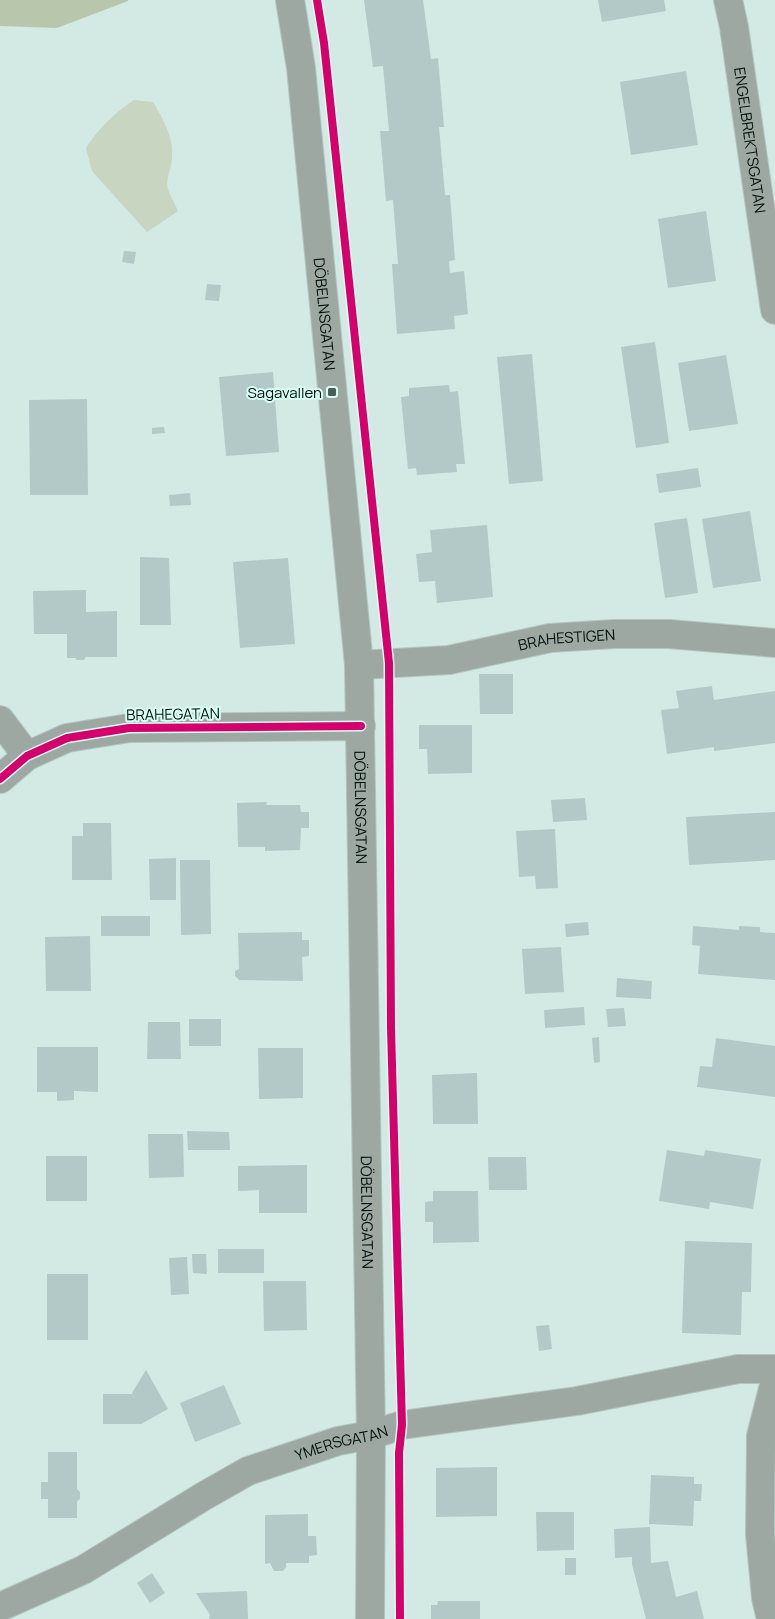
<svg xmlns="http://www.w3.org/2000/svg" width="775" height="1619" font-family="Manrope,sans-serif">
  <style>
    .green { fill: #c7d5c1 }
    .forest { fill: #b8c7ac }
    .building { fill: #b3c9c8 }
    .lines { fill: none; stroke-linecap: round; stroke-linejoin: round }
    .minor-casing { stroke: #b3c5c1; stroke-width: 30 }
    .minor { stroke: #9da8a3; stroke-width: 28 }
    .cycleway-casing { stroke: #d8fff5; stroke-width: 11 }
    .cycleway { stroke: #d6006c; stroke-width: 8 }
    .poi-dot { fill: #4c5c58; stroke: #d8fff5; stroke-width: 2 }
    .labels { text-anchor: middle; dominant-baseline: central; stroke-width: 4; stroke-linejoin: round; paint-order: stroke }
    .street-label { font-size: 15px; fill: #03100d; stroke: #d8fff5 }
    .poi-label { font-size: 15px; fill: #03100d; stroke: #d8fff5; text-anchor: end }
  </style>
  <rect width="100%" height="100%" fill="#d3e9e4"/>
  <path class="green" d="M 134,100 L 153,102 C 163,119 174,137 172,158 C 172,168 165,178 168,189 C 170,196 175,204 178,211 L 147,232 L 92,171 L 86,148 C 99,128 114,113 134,100 Z"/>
  <path class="forest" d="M 0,0 L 128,0 L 128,1 L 57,28 L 0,26 Z"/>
  <g class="building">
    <path d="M 364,0 L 423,0 L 431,59 L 438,58 L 444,127 L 439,127 L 445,195 L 450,195 L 455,260 L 449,261 L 450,273 L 464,271 L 468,314 L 454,316 L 455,329 L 397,334 L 392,264 L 398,264 L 393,200 L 386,201 L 380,131 L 389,131 L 383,66 L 373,67 Z"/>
    <path d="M 598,0 L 664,0 L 666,11 L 602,22 Z"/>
    <path d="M 686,71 L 698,145 L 631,155 L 620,82 Z"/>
    <path d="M 706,211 L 716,281 L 668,288 L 658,219 Z"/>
    <path d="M 124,251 L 136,252 L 134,264 L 122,262 Z"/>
    <path d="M 207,284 L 221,285 L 219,301 L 205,300 Z"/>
    <path d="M 655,342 L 669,443 L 636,448 L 621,347 Z"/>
    <path d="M 532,354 L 543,481 L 509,484 L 497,357 Z"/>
    <path d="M 726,355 L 738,424 L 689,431 L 678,363 Z"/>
    <path d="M 273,372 L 279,452 L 226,456 L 219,377 Z"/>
    <path d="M 449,385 L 450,392 L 458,391 L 465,464 L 456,464 L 457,472 L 417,475 L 416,468 L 408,469 L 401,397 L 409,396 L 409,388 Z"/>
    <path d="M 87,399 L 88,495 L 30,495 L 29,400 Z"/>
    <path d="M 164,427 L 165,433 L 152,434 L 152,428 Z"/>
    <path d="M 698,468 L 701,487 L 659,493 L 656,474 Z"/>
    <path d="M 190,493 L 191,505 L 170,506 L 169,495 Z"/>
    <path d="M 750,511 L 761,581 L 713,588 L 702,519 Z"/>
    <path d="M 687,518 L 698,593 L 665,598 L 654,523 Z"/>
    <path d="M 487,525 L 493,597 L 437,603 L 435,581 L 419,582 L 416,554 L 432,552 L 430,530 Z"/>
    <path d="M 140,557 L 169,558 L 171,625 L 140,625 Z"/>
    <path d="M 288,558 L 295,644 L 240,648 L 233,562 Z"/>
    <path d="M 86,590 L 86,612 L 117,611 L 117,657 L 86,657 L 84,660 L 77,660 L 75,658 L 67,658 L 67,634 L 34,634 L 33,591 Z"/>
    <path d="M 479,674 L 513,674 L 513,714 L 480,714 Z"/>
    <path d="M 712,686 L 714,700 L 775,691 L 775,743 L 714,751 L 714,747 L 667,754 L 661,710 L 679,708 L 676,691 Z"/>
    <path d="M 419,725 L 472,725 L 472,773 L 428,774 L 427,749 L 419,749 Z"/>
    <path d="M 585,798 L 587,820 L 553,822 L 551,800 Z"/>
    <path d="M 267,802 L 266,805 L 300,805 L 301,812 L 309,812 L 309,828 L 301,828 L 300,850 L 265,851 L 265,847 L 238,847 L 237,803 Z"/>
    <path d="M 775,812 L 775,860 L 689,865 L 686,817 Z"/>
    <path d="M 83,823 L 111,823 L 112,880 L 72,880 L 72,836 L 83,836 Z"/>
    <path d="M 555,829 L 558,888 L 536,889 L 535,876 L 519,877 L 516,831 Z"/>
    <path d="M 176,858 L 176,900 L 150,900 L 149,859 Z"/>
    <path d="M 180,860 L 210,860 L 211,934 L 181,935 Z"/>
    <rect x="101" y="916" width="49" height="20"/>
    <path d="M 588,922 L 589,935 L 566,937 L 565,924 Z"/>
    <path d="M 693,926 L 739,930 L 739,926 L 760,927 L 760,932 L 775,933 L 775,980 L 698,974 L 700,946 L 692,945 Z"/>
    <path d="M 302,932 L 302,940 L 309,940 L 309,956 L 302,957 L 303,981 L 239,980 L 235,976 L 235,971 L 239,969 L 238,933 Z"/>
    <path d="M 90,936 L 91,991 L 46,991 L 45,937 Z"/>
    <path d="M 561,947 L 564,992 L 525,994 L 522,949 Z"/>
    <path d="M 617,978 L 652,981 L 651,999 L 616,997 Z"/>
    <path d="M 584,1007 L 585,1025 L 545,1028 L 544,1010 Z"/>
    <path d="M 624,1008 L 626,1026 L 608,1027 L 606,1009 Z"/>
    <rect x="189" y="1019" width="32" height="27"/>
    <path d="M 148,1022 L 180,1022 L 181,1059 L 147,1059 Z"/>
    <path d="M 599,1037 L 600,1062 L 594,1063 L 592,1038 Z"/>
    <path d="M 716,1038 L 775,1046 L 775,1097 L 697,1087 L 700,1066 L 712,1067 Z"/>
    <path d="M 37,1047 L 98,1047 L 98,1092 L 74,1091 L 74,1100 L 57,1101 L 57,1092 L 37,1092 Z"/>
    <path d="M 258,1048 L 303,1048 L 303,1098 L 259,1099 Z"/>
    <path d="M 477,1073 L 478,1124 L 433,1124 L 432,1075 Z"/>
    <path d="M 187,1131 L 229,1132 L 230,1150 L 188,1150 Z"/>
    <path d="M 148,1134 L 183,1134 L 184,1177 L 149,1178 Z"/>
    <path d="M 667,1150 L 704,1156 L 705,1150 L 761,1159 L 753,1209 L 710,1202 L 709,1209 L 659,1201 Z"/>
    <rect x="46" y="1156" width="41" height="45"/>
    <path d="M 488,1157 L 526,1157 L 527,1190 L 489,1190 Z"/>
    <path d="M 307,1165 L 307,1213 L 259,1213 L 259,1190 L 238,1191 L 238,1166 Z"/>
    <path d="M 433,1191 L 478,1191 L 479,1242 L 433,1243 L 433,1222 L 425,1222 L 425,1202 L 433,1201 Z"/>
    <path d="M 685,1241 L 752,1243 L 751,1292 L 742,1292 L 741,1335 L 682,1333 Z"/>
    <rect x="218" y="1249" width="46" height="24"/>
    <path d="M 192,1254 L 206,1254 L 207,1274 L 193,1273 Z"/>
    <path d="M 187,1257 L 189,1294 L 171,1295 L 169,1258 Z"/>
    <rect x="47" y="1274" width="41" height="66"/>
    <path d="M 263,1281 L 306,1281 L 307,1330 L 264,1331 Z"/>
    <path d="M 549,1325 L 552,1349 L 539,1351 L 536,1326 Z"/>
    <path d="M 146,1370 L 168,1409 L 141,1424 L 103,1424 L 103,1394 L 132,1394 L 135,1400 L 132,1393 Z"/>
    <path d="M 224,1385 L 241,1424 L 195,1442 L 180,1403 Z"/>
    <path d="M 48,1452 L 77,1452 L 77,1489 L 80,1492 L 80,1499 L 77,1501 L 77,1518 L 48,1518 L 48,1499 L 41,1499 L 41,1482 L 48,1482 Z"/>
    <path d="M 497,1467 L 497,1516 L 436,1517 L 436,1468 Z"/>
    <path d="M 651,1475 L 694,1477 L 694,1484 L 702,1484 L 701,1501 L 694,1501 L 693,1526 L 649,1524 Z"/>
    <path d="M 536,1512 L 574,1512 L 574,1550 L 537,1551 Z"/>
    <path d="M 308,1514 L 308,1536 L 316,1536 L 317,1555 L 309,1556 L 309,1563 L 286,1563 L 286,1567 L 283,1571 L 274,1571 L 270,1563 L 265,1564 L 265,1515 Z"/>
    <path d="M 650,1527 L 651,1563 L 668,1561 L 676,1597 L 697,1591 L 704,1619 L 646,1619 L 632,1564 L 632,1557 L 615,1558 L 614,1529 Z"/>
    <rect x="565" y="1558" width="11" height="17"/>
    <path d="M 152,1573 L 165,1593 L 150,1603 L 137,1583 Z"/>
    <path d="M 247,1591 L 248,1619 L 209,1619 L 210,1615 L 196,1593 Z"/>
    <path d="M 438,1601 L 480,1601 L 480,1619 L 431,1619 L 431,1605 L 437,1605 Z"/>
  </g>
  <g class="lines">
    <defs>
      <g id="minor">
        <path id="s1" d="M 290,0 L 301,68 L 359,665 L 371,1435 L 370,1619"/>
        <path id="s2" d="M 728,0 L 734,27 L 775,310"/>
        <path id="s3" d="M 359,665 L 449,660 L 550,638 L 614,634 L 669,634 L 775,643"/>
        <path d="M 0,720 L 27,756"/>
        <path d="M 0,779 L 27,756 L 67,738 L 129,728 L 361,726"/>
        <path id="s4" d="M 0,1607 L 83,1570 L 204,1496 L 248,1471 L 338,1441 L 371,1435 L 402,1425 L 577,1401 L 738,1369 L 775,1369"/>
        <path d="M 771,1619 L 766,1598 L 760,1534 L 761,1436 L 775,1381"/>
      </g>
    </defs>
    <use href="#minor" class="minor-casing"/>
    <use href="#minor" class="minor"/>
    <defs>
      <g id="cycleway">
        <path d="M 317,0 L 324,43 L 389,663 L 391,1028 L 402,1425 L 399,1453 L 400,1619"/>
        <path d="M 0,779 L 27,756 L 67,738 L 129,728 L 361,726"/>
      </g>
    </defs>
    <use href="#cycleway" class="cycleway-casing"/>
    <use href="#cycleway" class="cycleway"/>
  </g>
  <rect class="poi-dot" x="327" y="387" width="10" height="10" rx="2.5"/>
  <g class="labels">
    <g class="street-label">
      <text stroke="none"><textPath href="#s2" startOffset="142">ENGELBREKTSGATAN</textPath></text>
      <text stroke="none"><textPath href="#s1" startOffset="316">DÖBELNSGATAN</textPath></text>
      <text stroke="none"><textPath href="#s3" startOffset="210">BRAHESTIGEN</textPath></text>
      <text transform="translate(173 714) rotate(-1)">BRAHEGATAN</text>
      <text stroke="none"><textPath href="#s1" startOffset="811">DÖBELNSGATAN</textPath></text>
      <text stroke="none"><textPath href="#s1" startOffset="1216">DÖBELNSGATAN</textPath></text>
      <text stroke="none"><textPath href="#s4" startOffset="381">YMERSGATAN</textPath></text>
    </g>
    <g class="poi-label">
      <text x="322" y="392">Sagavallen</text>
    </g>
  </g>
</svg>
